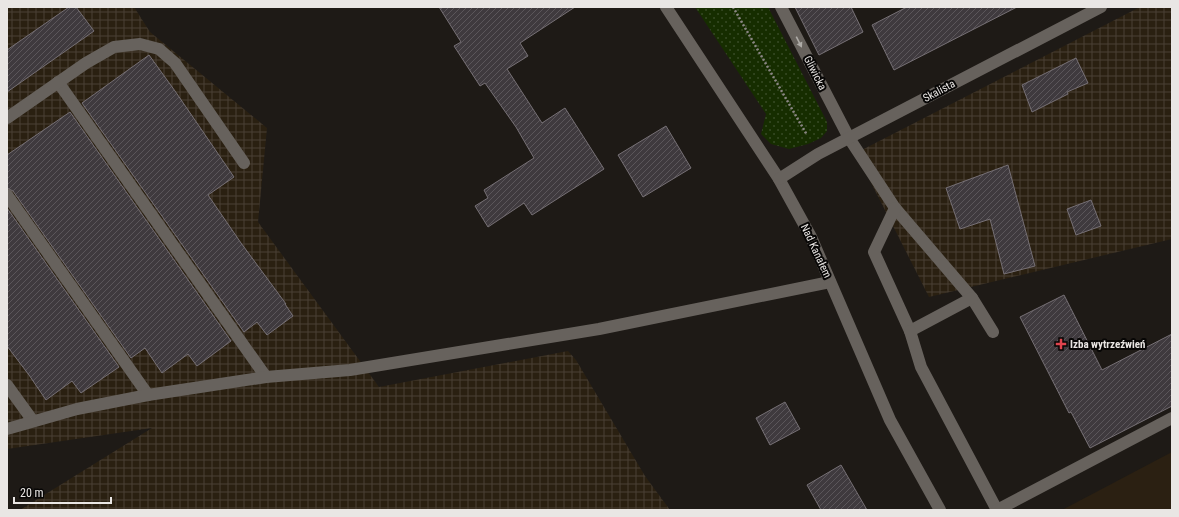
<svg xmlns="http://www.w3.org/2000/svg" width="1179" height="517" font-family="'Roboto Condensed',sans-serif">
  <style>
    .commercial { fill: #2b2012 }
    .industrial { fill: url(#industrial-grid) }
    .grass { fill: url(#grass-dots) }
    .building { fill: url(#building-hatch); stroke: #767075 }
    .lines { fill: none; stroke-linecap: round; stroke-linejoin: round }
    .path { stroke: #8a8683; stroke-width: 2.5; stroke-dasharray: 2 2; stroke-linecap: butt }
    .lane { stroke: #67625d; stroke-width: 12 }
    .street { stroke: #67625d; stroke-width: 12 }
    .oneway { fill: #aeaba7 }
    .health-dot { fill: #e0444e; stroke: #070605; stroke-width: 1.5 }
    .labels { text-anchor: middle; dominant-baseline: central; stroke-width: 4; stroke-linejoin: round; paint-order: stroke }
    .street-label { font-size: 11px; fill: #e9e6e4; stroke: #070605 }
    .poi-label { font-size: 11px; font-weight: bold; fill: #e9e6e4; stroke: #070605; text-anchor: start }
  </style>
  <defs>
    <pattern id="industrial-grid" width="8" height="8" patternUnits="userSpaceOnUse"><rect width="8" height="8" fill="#2a2011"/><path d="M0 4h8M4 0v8" fill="none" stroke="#494034"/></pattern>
    <pattern id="grass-dots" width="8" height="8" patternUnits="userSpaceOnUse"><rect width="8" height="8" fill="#162d00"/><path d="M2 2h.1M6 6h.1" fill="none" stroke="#384b25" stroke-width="1.8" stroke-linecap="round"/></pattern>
    <pattern id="building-hatch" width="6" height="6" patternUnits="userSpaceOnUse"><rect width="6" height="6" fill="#3f3a3e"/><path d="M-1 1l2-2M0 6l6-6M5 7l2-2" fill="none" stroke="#5b565a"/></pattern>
  </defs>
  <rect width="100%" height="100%" fill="#1e1a16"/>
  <path class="commercial" d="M 1172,452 L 1172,510 L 1062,510 Z"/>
  <g class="industrial">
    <path d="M 7,7 L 134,7 L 150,32 L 267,128 L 258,222 L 379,387 L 568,351 L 576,360 L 645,476 L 670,510 L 20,510 L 152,428 L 7,449 Z"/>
    <path d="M 1140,7 L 1172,7 L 1172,239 L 929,297 L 856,153 Z"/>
  </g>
  <path class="grass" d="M 695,7 L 768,7 L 827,122 L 827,131 L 821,138 L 808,144 L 789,149 L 771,144 L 761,134 L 766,114 Z"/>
  <g class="building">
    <path d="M 69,7 L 76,7 L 94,31 L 7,92 L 7,50 Z"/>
    <path d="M 439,7 L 575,7 L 520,43 L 528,56 L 507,69 L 542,123 L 565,108 L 604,169 L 532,215 L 524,203 L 488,227 L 475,206 L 488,198 L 484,190 L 534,158 L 516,127 L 485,83 L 480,86 L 454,46 L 461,42 Z"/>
    <path d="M 795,7 L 851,7 L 863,32 L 819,55 Z"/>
    <path d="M 907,7 L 1017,7 L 894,70 L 872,25 Z"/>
    <path d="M 149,55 L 175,91 L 234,177 L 208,195 L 241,243 L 286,304 L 285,304 L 293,316 L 267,335 L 257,322 L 244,332 L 82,103 Z"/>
    <path d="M 1076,58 L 1088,83 L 1067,92 L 1068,94 L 1032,112 L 1022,85 Z"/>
    <path d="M 70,112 L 231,341 L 197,366 L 188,354 L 162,373 L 145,348 L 131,358 L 13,191 L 7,188 L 7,155 Z"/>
    <path d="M 666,126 L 691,168 L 643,197 L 618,155 Z"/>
    <path d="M 1008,165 L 1035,266 L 1004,274 L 990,219 L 960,229 L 946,188 Z"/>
    <path d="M 1091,200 L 1101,226 L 1076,235 L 1067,209 Z"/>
    <path d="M 7,208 L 119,367 L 81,393 L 72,381 L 46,400 L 29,375 L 7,346 Z"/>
    <path d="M 1064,295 L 1102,370 L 1172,334 L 1172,406 L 1090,448 L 1071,412 L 1069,413 L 1020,317 Z"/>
    <path d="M 785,402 L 800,429 L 770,445 L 756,418 Z"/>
    <path d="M 841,465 L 867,510 L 821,510 L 807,485 Z"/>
  </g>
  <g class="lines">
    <path class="path" d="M 733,7 L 807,135"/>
    <g class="lane">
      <path d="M 58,82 L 266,377"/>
      <path d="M 7,118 L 86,63 L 114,47 L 140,44 L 159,49 L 175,63 L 244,163"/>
      <path d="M 849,138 L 895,208 L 972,298 L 993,332"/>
      <path d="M 7,195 L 148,395"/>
      <path d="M 895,208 L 874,252 L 910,331 L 972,298"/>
      <path d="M 910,331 L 921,367 L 997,510"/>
      <path d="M 7,385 L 33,421"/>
      <path d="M 7,429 L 77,409 L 148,395 L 266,377 L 350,370 L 599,329 L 830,282"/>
      <path d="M 997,510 L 1172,418"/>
    </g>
    <g class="street">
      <path d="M 666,7 L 779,179 L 811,237 L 890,420 L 940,510"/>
      <path d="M 781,7 L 849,138"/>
      <path d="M 779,179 L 818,154 L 1101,7"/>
    </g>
  </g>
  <defs><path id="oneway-solid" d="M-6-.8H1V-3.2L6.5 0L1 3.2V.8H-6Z"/></defs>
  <use class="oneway" href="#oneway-solid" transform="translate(799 42) rotate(63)"/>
  <path class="health-dot" d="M1059 338h4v4h4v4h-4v4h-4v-4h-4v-4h4z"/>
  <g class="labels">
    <g class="street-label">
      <text transform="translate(815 73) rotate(63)">Gliwicka</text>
      <text transform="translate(939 91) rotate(-28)">Skalista</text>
      <text transform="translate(816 251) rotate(65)">Nad Kanałem</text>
    </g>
    <g class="poi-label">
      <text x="1070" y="344">Izba wytrzeźwień</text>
    </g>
  </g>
  <rect width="1179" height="517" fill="none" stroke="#e9e6e4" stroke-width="16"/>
  <path d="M14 497v6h97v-6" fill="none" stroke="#e9e6e4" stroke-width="2"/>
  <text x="20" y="497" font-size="12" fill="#e9e6e4" stroke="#070605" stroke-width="3" paint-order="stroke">20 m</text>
</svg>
